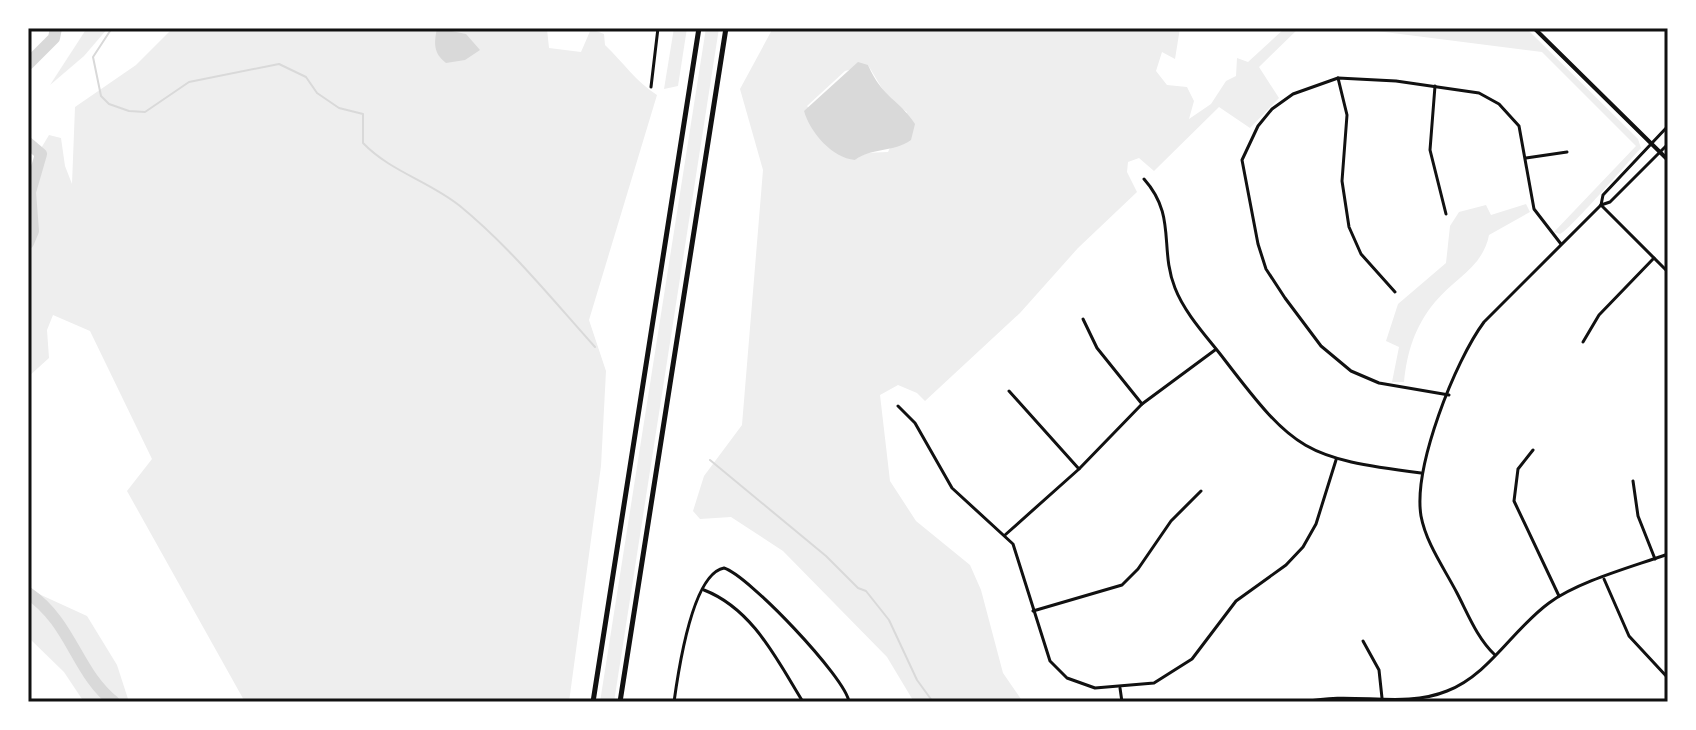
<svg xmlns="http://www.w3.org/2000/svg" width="1696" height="730" font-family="'Alegreya Sans',sans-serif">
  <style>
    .green { fill: #eee; fill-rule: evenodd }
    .water { fill: #d9d9d9 }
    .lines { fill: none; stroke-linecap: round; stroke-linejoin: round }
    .stream { stroke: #d9d9d9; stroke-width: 2 }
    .river { stroke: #d9d9d9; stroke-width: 12 }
    .minor { stroke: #111; stroke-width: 3 }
    .secondary { stroke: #111; stroke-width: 4 }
    .motorway { stroke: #111; stroke-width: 5 }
    .neatline { fill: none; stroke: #111; stroke-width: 3 }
  </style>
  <rect width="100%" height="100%" fill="#fff"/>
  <g class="green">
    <path d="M 87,28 L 108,28 L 84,56 L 50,85 Z"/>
    <path d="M 173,28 L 551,28 L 547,29 L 549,48 L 581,52 L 591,29 L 604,34 L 605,45 C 623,62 636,82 657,95 L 589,320 L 606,371 L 601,466 L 569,702 L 245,702 L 127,491 L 152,459 L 90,331 L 53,315 L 47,330 L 49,358 L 28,377 L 31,337 L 28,330 L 28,170 L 49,135 L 61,138 L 65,166 L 72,184 L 75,107 L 136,65 Z"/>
    <path d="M 674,28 L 687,28 L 678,86 L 664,89 Z"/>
    <path d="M 706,28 L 719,28 L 614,702 L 600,702 Z"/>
    <path d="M 773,28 L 1180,28 L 1175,59 L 1162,52 L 1156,71 L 1167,85 L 1187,87 L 1194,101 L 1189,119 L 1211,104 L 1226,81 L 1236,76 L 1237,58 L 1248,62 L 1285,28 L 1299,28 L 1259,67 L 1279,98 L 1250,128 L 1219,107 L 1154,171 L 1139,158 L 1128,162 L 1127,172 L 1137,192 L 1078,248 L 1020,313 L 925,401 L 917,393 L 898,385 L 880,395 L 890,481 L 916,521 L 970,565 L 981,590 L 1003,673 L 1023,702 L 914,702 L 887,657 L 783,551 L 731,517 L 700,519 L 693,511 L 704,476 L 742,425 L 763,170 L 740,89 ZM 868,65 L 889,100 L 907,112 L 888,152 L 864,153 L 855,160 L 807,106 L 845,71 Z"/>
    <path d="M 1353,28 L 1526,28 L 1638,139 L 1641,148 C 1629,161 1568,232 1560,234 L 1554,232 L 1636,146 L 1542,52 Z"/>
    <path d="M 1526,204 L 1530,212 L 1489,235 C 1483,267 1455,278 1435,302 C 1415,326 1407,352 1404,382 L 1392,382 L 1399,347 L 1386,341 L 1398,304 L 1446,263 L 1450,226 L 1459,212 L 1486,205 L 1491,215 Z"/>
    <path d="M 28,589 L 87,616 L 117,665 L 129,702 L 84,702 L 64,672 L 28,637 Z"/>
  </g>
  <g class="water">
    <path d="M 437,28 L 466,34 L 480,50 L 465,60 L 446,63 C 433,53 434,43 437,28 Z"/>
    <path d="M 858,62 L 868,65 C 883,99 899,99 915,124 L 911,140 C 893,153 872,147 855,160 C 832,158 810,132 804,111 Z"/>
  </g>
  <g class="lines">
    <g class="stream">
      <path d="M 112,28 L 93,57 L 101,96 L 109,104 L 129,111 L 145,112 L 189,82 L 279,64 L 306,77 L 317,93 L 339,108 L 363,114 L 363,143 C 391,172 429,181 460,206 C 511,248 551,298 595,347"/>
      <path d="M 710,460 L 826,556 L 858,588 L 866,591 L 889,620 L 917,680 L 933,702"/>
    </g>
    <g class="river">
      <path d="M 28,64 L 54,38 L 56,28"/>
      <path d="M 28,143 L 41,154 L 30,192 L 33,231 L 28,243"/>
      <path d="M 28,593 C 72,623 76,672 114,702"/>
    </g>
    <g class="minor">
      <path d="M 1338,78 L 1347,115 L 1342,181 L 1349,227 L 1361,254 L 1395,292"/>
      <path d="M 1435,86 L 1430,150 L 1446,214"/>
      <path d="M 651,87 L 658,28"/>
      <path d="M 1526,158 L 1567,152"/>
      <path d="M 1144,179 C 1177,216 1159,248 1175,288 C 1185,314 1208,338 1224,359 C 1295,452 1305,458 1421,473"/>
      <path d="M 1601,205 L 1603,195 L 1668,126"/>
      <path d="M 1601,205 L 1668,272"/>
      <path d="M 1083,319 L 1097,348 L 1142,404"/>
      <path d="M 1583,342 L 1599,315 L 1654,258"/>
      <path d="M 1009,391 L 1079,469"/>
      <path d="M 1449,395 L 1379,383 L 1351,371 L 1321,346 L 1285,298 L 1266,269 L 1258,244 L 1242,160 L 1258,126 L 1272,109 L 1293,94 L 1338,78 L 1396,81 L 1479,93 L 1499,104 L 1519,126 L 1534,209 L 1561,244"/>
      <path d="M 898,406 L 915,423 L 952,488 L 1013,544 L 1050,661 L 1067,678 L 1095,688 L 1154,683 L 1192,659 L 1236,601 L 1286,565 L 1303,547 L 1316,524 L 1336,460"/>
      <path d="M 1533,450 L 1518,469 L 1514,501 L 1559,596"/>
      <path d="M 1633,481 L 1638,516 L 1655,559"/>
      <path d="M 1005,535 L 1079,469 L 1142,404 L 1215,350"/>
      <path d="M 1604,579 L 1629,636 L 1668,678"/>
      <path d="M 704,590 C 753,609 777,660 803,702"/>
      <path d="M 1033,611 L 1122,585 L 1138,569 L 1171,521 L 1201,491"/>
      <path d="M 1363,641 L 1379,670 L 1382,698"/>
      <path d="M 1495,655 C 1477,638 1468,614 1457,593 C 1444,568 1426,543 1421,516 C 1413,467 1455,361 1484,322 L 1601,205 L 1610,202 L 1668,144"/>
      <path d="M 1120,688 L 1122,702"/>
      <path d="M 674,702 C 678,673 692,574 724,568 C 748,575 846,678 849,702"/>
      <path d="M 1306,702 C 1352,691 1403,709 1447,691 C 1489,675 1513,629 1549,603 C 1579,581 1632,567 1668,554"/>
    </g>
    <path class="secondary" d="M 1534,28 L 1668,160"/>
    <g class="motorway">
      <path d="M 593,702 L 699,28"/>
      <path d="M 620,702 L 726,28"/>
    </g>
  </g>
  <rect width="1696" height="730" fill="none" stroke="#ffffff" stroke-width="60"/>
  <rect x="30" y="30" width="1636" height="670" class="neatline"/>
</svg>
